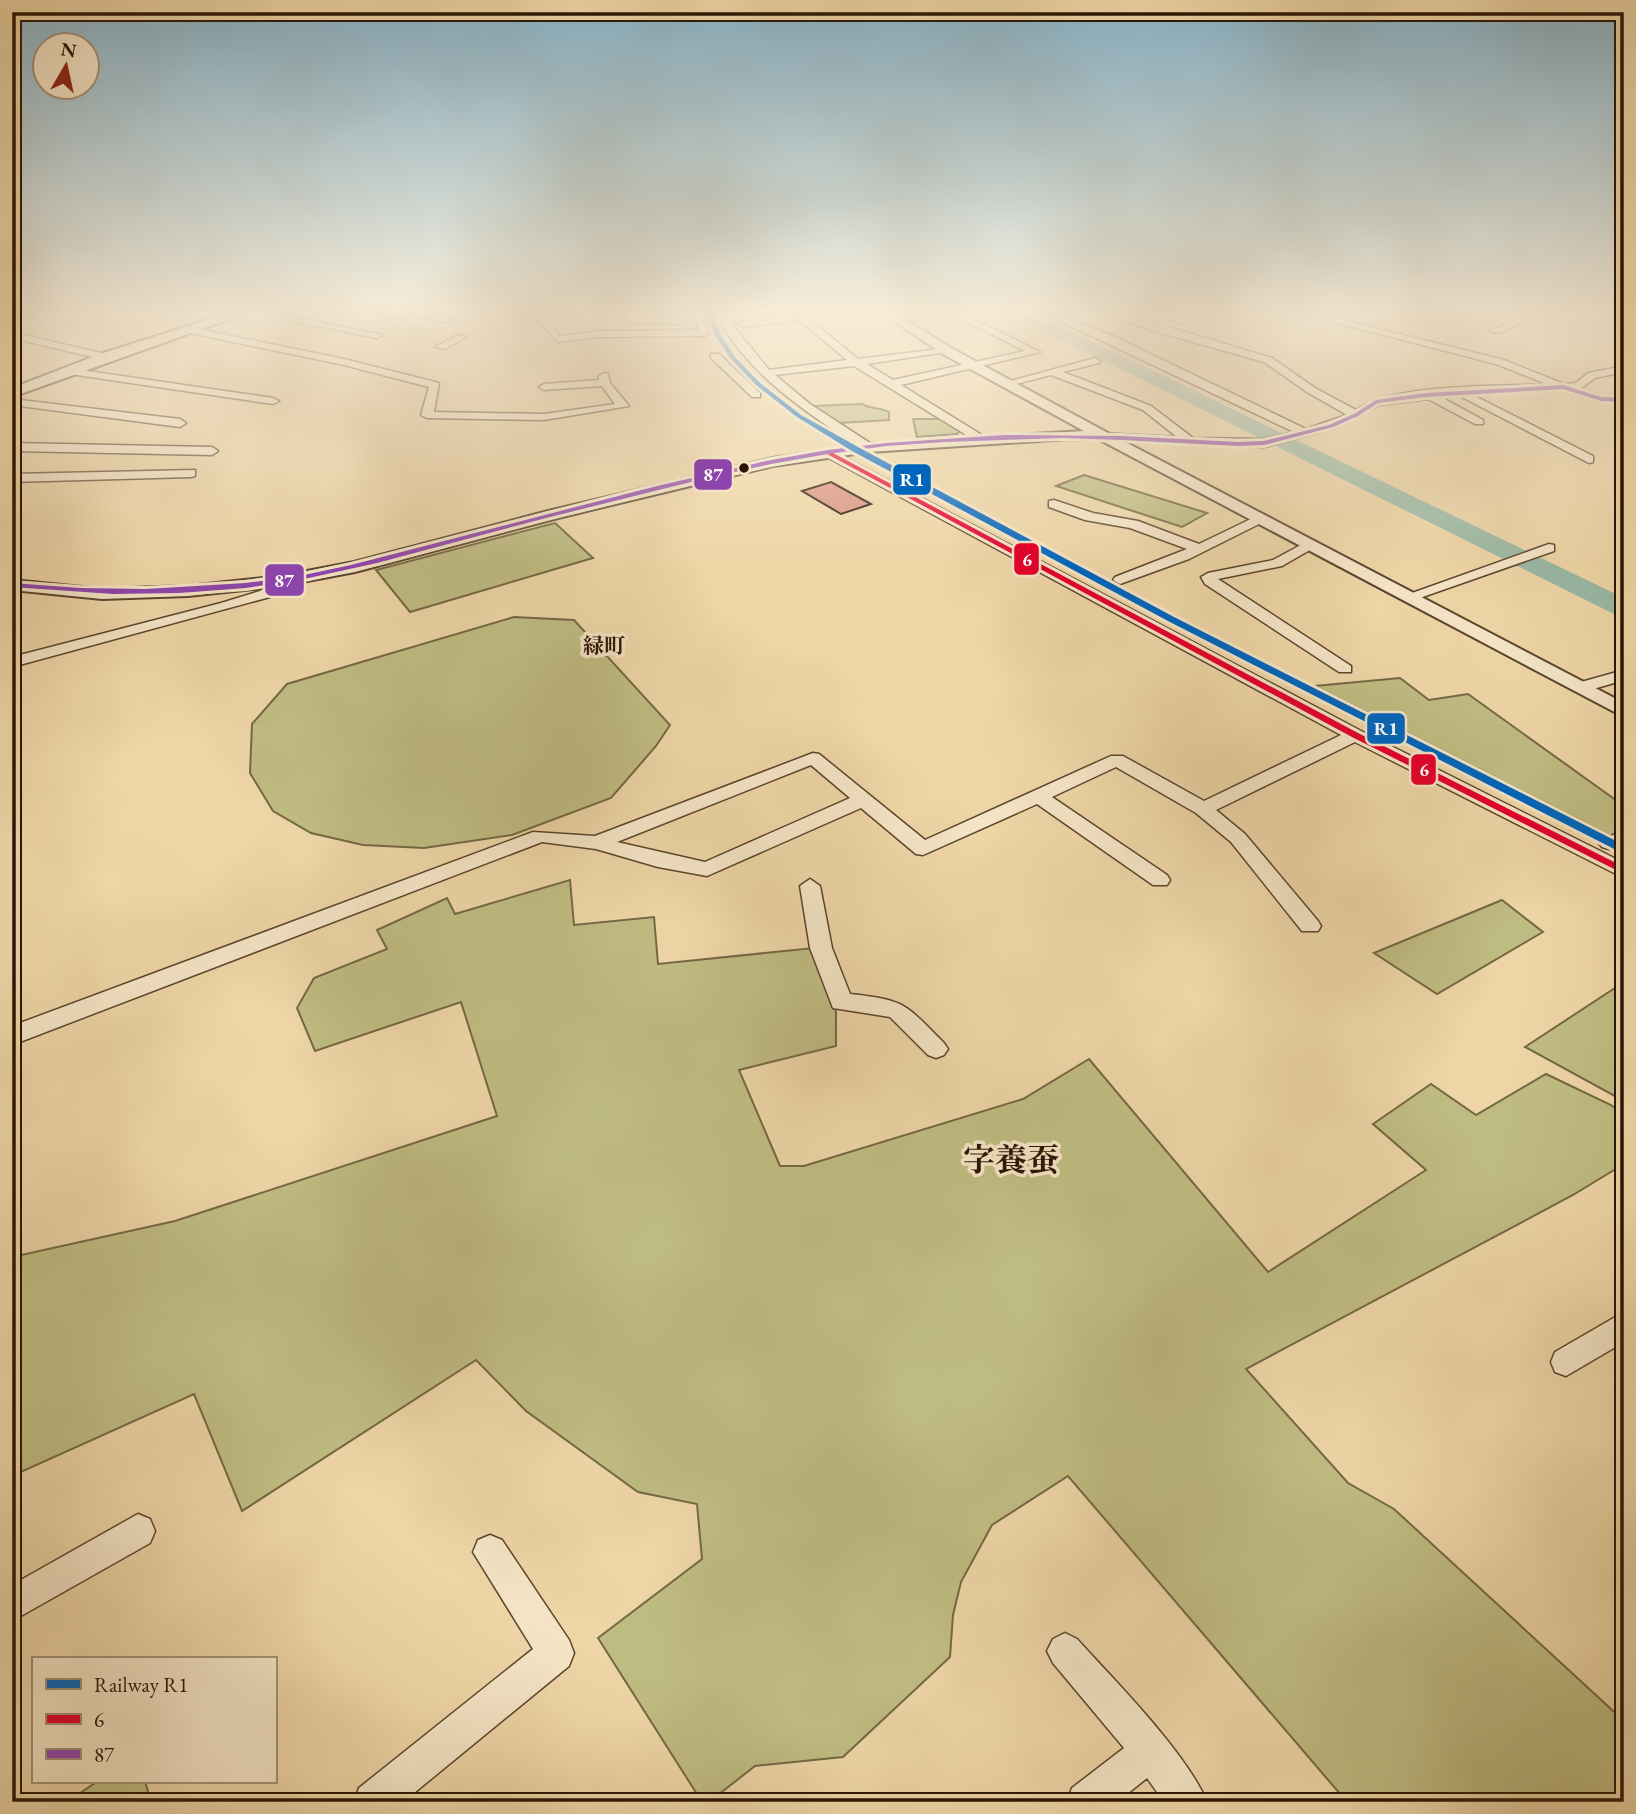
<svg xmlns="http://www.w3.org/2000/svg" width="1636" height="1814" font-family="'EB Garamond','Noto Serif JP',serif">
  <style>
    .green { fill: #bfbc82; stroke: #746844; stroke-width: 2 }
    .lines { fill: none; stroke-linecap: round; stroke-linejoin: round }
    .river { fill: #99b9a6; fill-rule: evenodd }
    .building { fill: #d89280; stroke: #2a1505; stroke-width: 2 }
    .minor-casing { stroke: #5b452d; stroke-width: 3 }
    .tertiary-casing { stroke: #5b452d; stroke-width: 4 }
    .secondary-casing { stroke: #2a1505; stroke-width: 4 }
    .minor { fill: #f4e4c5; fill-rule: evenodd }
    .tertiary { fill: #f4e4c5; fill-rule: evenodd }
    .secondary { fill: #f4e4c5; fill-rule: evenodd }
    .bus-1-casing { stroke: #f4e4c5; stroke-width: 6 }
    .bus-2-casing { stroke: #f4e4c5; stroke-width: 6 }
    .bus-1 { fill: #e4002b; fill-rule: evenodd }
    .bus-2 { fill: #8e44ad; fill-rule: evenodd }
    .rail-1-casing { stroke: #f4e4c5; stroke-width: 6 }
    .rail-1 { fill: #0065bd; fill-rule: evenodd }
    .bus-dot { fill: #2a1505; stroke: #f4e4c5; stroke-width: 2.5 }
    .labels { text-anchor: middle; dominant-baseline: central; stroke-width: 7; stroke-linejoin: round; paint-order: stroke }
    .far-neighbourhood-label { font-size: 21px; font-weight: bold; fill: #2a1505; stroke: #f4e4c5 }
    .near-quarter-label { font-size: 32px; font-weight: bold; fill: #2a1505; stroke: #f4e4c5 }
    .line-badge { stroke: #f4e4c5; stroke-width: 2.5 }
    .badge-label { font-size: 19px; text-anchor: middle; font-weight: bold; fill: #fff }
  </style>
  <rect width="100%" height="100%" fill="#eed5a6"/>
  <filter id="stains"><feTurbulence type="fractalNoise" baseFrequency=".00286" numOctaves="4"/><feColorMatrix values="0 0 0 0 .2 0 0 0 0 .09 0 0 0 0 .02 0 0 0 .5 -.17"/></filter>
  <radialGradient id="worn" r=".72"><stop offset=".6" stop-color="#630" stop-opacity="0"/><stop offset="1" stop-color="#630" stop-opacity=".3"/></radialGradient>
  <g class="green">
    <path d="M 785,314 L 799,321 L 743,328 L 732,321 Z"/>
    <path d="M 862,404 C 873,410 880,407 889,412 L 889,420 L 838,423 L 812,406 Z"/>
    <path d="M 913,419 L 941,419 L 960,431 L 957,434 L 917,437 Z"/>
    <path d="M 1084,475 L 1207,513 L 1182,527 L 1056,486 Z"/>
    <path d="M 555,523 L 593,558 L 410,612 L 376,570 Z"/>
    <path d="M 514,617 L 574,620 L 670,725 L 656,746 L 611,798 L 512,835 L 424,848 L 363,845 L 311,833 L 273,811 L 250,773 L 252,724 L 287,684 Z"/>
    <path d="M 1400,678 L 1429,700 L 1468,694 L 1624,806 L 1624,827 L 1611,836 L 1315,686 Z"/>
    <path d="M 570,880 L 574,925 L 654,917 L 658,964 L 814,948 L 836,1012 L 836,1046 L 739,1070 L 780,1166 L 804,1166 L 1023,1099 L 1089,1059 L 1268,1272 L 1426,1170 L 1373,1124 L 1431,1084 L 1476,1115 L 1546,1074 L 1611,1105 L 1624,1115 L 1624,1164 L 1573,1195 L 1246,1369 L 1348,1483 L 1394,1509 L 1624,1721 L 1624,1802 L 1347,1802 L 1068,1476 L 992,1525 L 961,1582 L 953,1615 L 950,1657 L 843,1757 L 755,1766 L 709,1802 L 702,1802 L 598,1638 L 702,1559 L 697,1504 L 638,1492 L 526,1411 L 476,1360 L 242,1511 L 194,1394 L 12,1476 L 12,1257 L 175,1221 L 497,1116 L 461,1002 L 315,1051 L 297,1008 L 314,978 L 387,949 L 377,930 L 447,898 L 455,914 Z"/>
    <path d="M 1502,900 L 1543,932 L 1437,994 L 1374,953 Z"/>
    <path d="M 1624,982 L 1624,1101 L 1525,1047 Z"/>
    <path d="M 98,1781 L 145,1781 L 151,1802 L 67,1802 Z"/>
  </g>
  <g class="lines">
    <path class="river" d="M 1010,314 L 1035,314 L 1624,598 L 1624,619 Z"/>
  </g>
  <path class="building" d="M 831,482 L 871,504 L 841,514 L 802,491 Z"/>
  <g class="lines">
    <defs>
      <g id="minor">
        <path d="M 259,314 L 279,314 L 382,335 L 377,338 Z"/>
        <path d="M 412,314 L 431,314 L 453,320 L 448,323 Z"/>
        <path d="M 531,314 L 541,314 L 560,336 L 599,331 L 699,330 L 693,314 L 703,314 L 710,333 L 705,336 L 599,337 L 558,342 Z"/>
        <path d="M 626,314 L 636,314 L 636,317 L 680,318 L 685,321 L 680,324 L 631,323 L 626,320 Z"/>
        <path d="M 716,314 L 774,314 L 730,322 L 769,370 L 847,360 L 792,314 L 803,314 L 858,359 L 947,348 L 952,351 L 867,364 L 893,380 L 1025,351 L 952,314 L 964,314 L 1040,352 L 901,385 L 985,437 L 987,440 L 981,444 L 854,366 L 775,375 L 810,404 L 873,445 L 875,448 L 869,452 C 857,448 846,439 836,432 C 792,402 748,370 721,323 L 709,323 L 709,319 L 718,317 Z"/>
        <path d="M 1045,314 L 1058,314 L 1115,337 L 1306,429 L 1347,415 L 1307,392 L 1264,362 L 1150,330 L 1109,314 C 1126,313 1142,324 1158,324 C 1174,323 1189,314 1207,314 L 1168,327 L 1272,358 L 1315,388 L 1356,410 C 1397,383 1495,387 1547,384 L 1496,364 L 1302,314 L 1331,317 L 1352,314 L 1342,320 L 1504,360 L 1564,384 L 1576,383 L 1588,373 L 1624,366 L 1624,372 L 1595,378 L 1580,389 L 1602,396 L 1624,397 L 1624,403 L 1601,402 L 1562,390 L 1473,395 L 1593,456 L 1593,462 L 1589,463 L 1458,395 L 1441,397 L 1483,420 L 1483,424 L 1475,424 L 1428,399 L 1379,405 L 1335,428 L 1264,447 L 1103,440 L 1097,436 L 1099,433 L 1177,437 L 1143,410 L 1051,375 L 1008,386 L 1003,383 L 1095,358 L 1100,361 L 1099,363 L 1063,372 L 1151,406 L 1193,438 L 1264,439 L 1294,432 Z"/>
        <path d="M 1532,314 L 1545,314 L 1498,333 L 1489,331 Z"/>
        <path d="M 1614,314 L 1624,314 L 1624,318 L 1616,316 Z"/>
        <path d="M 188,327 L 344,359 L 439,383 L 434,412 L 544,414 L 615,404 L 602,386 L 544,390 L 539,387 L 544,384 L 599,380 L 599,376 L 604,373 L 608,374 L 610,383 L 629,406 L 544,420 L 427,418 L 421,415 L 429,387 L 344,365 L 185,332 Z"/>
        <path d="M 12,332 L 109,355 L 110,357 L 105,360 L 12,338 Z"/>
        <path d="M 458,335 L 467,337 L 444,349 L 435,347 Z"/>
        <path d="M 711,354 L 719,354 L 760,393 L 760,397 L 752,397 L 711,358 Z"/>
        <path d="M 67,368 L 273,398 L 279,401 L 273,404 L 63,373 L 63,369 Z"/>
        <path d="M 12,399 L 180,419 L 186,423 L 180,427 L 12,405 Z"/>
        <path d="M 12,443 L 212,447 L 218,451 L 212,455 L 12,451 Z"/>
        <path d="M 829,449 L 1361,731 L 1624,863 L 1624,878 L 1355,742 L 1216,810 L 1245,834 L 1318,921 L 1321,926 L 1318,931 L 1302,931 L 1231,842 L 1196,813 L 1116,767 L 1052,797 L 1167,875 L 1170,880 L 1167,885 L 1153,885 L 1037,804 L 923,855 L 916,854 L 861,808 L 707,876 L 658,867 L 596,849 L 542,842 L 12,1045 L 12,1026 L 533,832 L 595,836 L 813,753 L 819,754 L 925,840 L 1111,756 L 1123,756 L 1204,801 L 1341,735 L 825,456 L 825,450 ZM 811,765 L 850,798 L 705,862 L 617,842 Z"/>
        <path d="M 195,470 L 195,476 L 191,477 L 12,482 L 12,474 Z"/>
        <path d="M 1054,500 L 1093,513 L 1138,521 L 1199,544 L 1257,516 L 1269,519 L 1189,559 L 1120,584 L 1113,580 L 1115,577 L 1187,549 L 1130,528 L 1085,520 L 1049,507 L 1049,501 Z"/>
        <path d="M 1310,540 L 1315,541 L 1315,547 L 1282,566 L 1218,579 L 1351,666 L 1351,672 L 1339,672 L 1205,584 L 1201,577 L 1208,573 L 1273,560 Z"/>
        <path d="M 1549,544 L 1554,545 L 1554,551 L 1414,600 L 1409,602 L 1401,597 Z"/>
        <path d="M 281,577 L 288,581 L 270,597 L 12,667 L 12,657 L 221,603 L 260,591 Z"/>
        <path d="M 1624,670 L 1624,680 L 1580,693 L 1572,688 L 1574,684 Z"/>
        <path d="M 1624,829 L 1624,843 L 1609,849 L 1602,847 L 1599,843 Z"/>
        <path d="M 810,879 L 820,886 L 832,948 L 850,994 C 906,1000 905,1004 944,1043 L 948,1049 L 944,1055 L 936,1058 L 928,1055 L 890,1017 L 833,1008 L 810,948 L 800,886 Z"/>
        <path d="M 1624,1312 L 1624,1342 L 1566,1376 L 1555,1372 L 1551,1362 L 1555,1352 Z"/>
        <path d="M 138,1514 L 150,1519 L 155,1531 L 150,1543 L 12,1621 L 12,1585 Z"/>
        <path d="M 490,1535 L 502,1540 L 569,1640 L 574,1653 L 569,1666 L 403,1802 L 354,1802 L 359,1788 L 533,1649 L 473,1552 L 478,1540 Z"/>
        <path d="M 1065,1633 L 1077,1639 C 1115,1681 1186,1752 1207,1802 L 1164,1802 L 1147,1778 L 1117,1802 L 1067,1802 L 1072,1788 L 1124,1748 L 1053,1663 L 1047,1651 L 1053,1639 Z"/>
      </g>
      <path id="tertiary" d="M 884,314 L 896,314 L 951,348 L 1108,433 L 1624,703 L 1624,717 L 1100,440 L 1069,439 L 869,452 L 773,466 L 558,518 L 355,572 L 281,586 L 188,596 L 102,599 L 12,590 L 12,580 L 102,589 L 188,586 L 281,576 L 354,562 L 548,511 L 773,458 L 869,444 L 1084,431 L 943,354 Z"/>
      <path id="secondary" d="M 226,314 L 244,314 L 12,397 L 12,388 L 100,354 Z"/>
    </defs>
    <use href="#minor" class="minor-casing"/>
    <use href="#tertiary" class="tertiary-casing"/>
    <use href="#secondary" class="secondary-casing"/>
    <use href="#minor" class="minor"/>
    <use href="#tertiary" class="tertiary"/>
    <use href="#secondary" class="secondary"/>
    <defs>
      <path id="bus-1" d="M 827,452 L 831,452 L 1358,733 L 1624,867 L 1624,874 L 1352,737 L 827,454 Z"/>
      <path id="bus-2" d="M 1563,385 L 1601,397 L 1624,398 L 1624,402 L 1601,401 L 1563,389 L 1426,397 L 1378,403 L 1358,416 L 1333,427 L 1264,445 L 1238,446 L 1122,440 L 1063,438 L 945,442 L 886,446 L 828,454 L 771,464 L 695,481 L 546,518 L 377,563 L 304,579 L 246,588 L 179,593 L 113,594 L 12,587 L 12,583 L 80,588 L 146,589 L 246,583 L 304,575 L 351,565 L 657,486 L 771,460 L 828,450 L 886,443 L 1004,435 L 1122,436 L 1238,442 L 1264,441 L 1329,425 L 1354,414 L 1376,400 L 1426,393 Z"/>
    </defs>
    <use href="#bus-1" class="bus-1-casing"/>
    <use href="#bus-2" class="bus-2-casing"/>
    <use href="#bus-1" class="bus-1"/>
    <use href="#bus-2" class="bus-2"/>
    <defs>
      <path id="rail-1" d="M 707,314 L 713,314 L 721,335 L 735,357 L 760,383 L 801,415 L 858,447 L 1174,617 L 1624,845 L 1624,854 L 1168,621 L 852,451 L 797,417 L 756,385 L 730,358 L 715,335 Z"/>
    </defs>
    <use href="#rail-1" class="rail-1-casing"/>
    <use href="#rail-1" class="rail-1"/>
  </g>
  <linearGradient id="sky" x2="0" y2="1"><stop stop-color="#88b6ce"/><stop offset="0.55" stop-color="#f7ecd7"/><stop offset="1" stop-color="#f7ecd7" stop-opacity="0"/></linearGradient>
  <rect width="1636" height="568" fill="url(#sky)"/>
  <circle class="bus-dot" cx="744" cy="468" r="6"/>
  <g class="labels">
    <g class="far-neighbourhood-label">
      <text x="604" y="645">緑町</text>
    </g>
    <g class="near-quarter-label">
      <text x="1011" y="1160">字養蚕</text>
    </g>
  </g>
  <g class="line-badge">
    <rect x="693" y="458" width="40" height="33" rx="7" fill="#8e44ad"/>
    <rect x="892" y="463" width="40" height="33" rx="7" fill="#0065bd"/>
    <rect x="1013" y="542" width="27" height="34" rx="7" fill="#e4002b"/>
    <rect x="264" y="563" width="41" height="34" rx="7" fill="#8e44ad"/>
    <rect x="1366" y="712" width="40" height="33" rx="7" fill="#0065bd"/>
    <rect x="1410" y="753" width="27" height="33" rx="7" fill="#e4002b"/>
  </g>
  <g class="badge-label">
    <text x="713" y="481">87</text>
    <text x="912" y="486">R1</text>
    <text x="1027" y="566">6</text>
    <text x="284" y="587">87</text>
    <text x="1386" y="735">R1</text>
    <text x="1424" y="776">6</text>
  </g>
  <rect width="1636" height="1814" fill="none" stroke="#eed5a6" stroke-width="42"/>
  <rect x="14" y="14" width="1608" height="1786" fill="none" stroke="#2a1505" stroke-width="3.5"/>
  <rect x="21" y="21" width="1594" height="1772" fill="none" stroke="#2a1505" stroke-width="2"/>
  <rect x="32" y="1657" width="245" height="126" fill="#f4e4c5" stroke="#a39178" stroke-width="2"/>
  <rect x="46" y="1679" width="35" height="10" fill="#0065bd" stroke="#a39178" stroke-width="2"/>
  <text x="94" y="1692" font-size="21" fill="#2a1505">Railway R1</text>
  <rect x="46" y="1714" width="35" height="10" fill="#e4002b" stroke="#a39178" stroke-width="2"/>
  <text x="94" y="1727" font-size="21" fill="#2a1505">6</text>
  <rect x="46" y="1749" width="35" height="10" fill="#8e44ad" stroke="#a39178" stroke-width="2"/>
  <text x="94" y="1762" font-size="21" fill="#2a1505">87</text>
  <g transform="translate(66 66) rotate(9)"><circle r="33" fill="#f4e4c5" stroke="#a39178" stroke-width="2"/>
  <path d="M0-5L12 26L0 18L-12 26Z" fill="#8f2418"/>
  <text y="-10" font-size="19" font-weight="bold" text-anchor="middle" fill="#2a1505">N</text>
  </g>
  <rect width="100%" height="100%" filter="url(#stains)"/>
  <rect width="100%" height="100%" fill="url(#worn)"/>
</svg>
